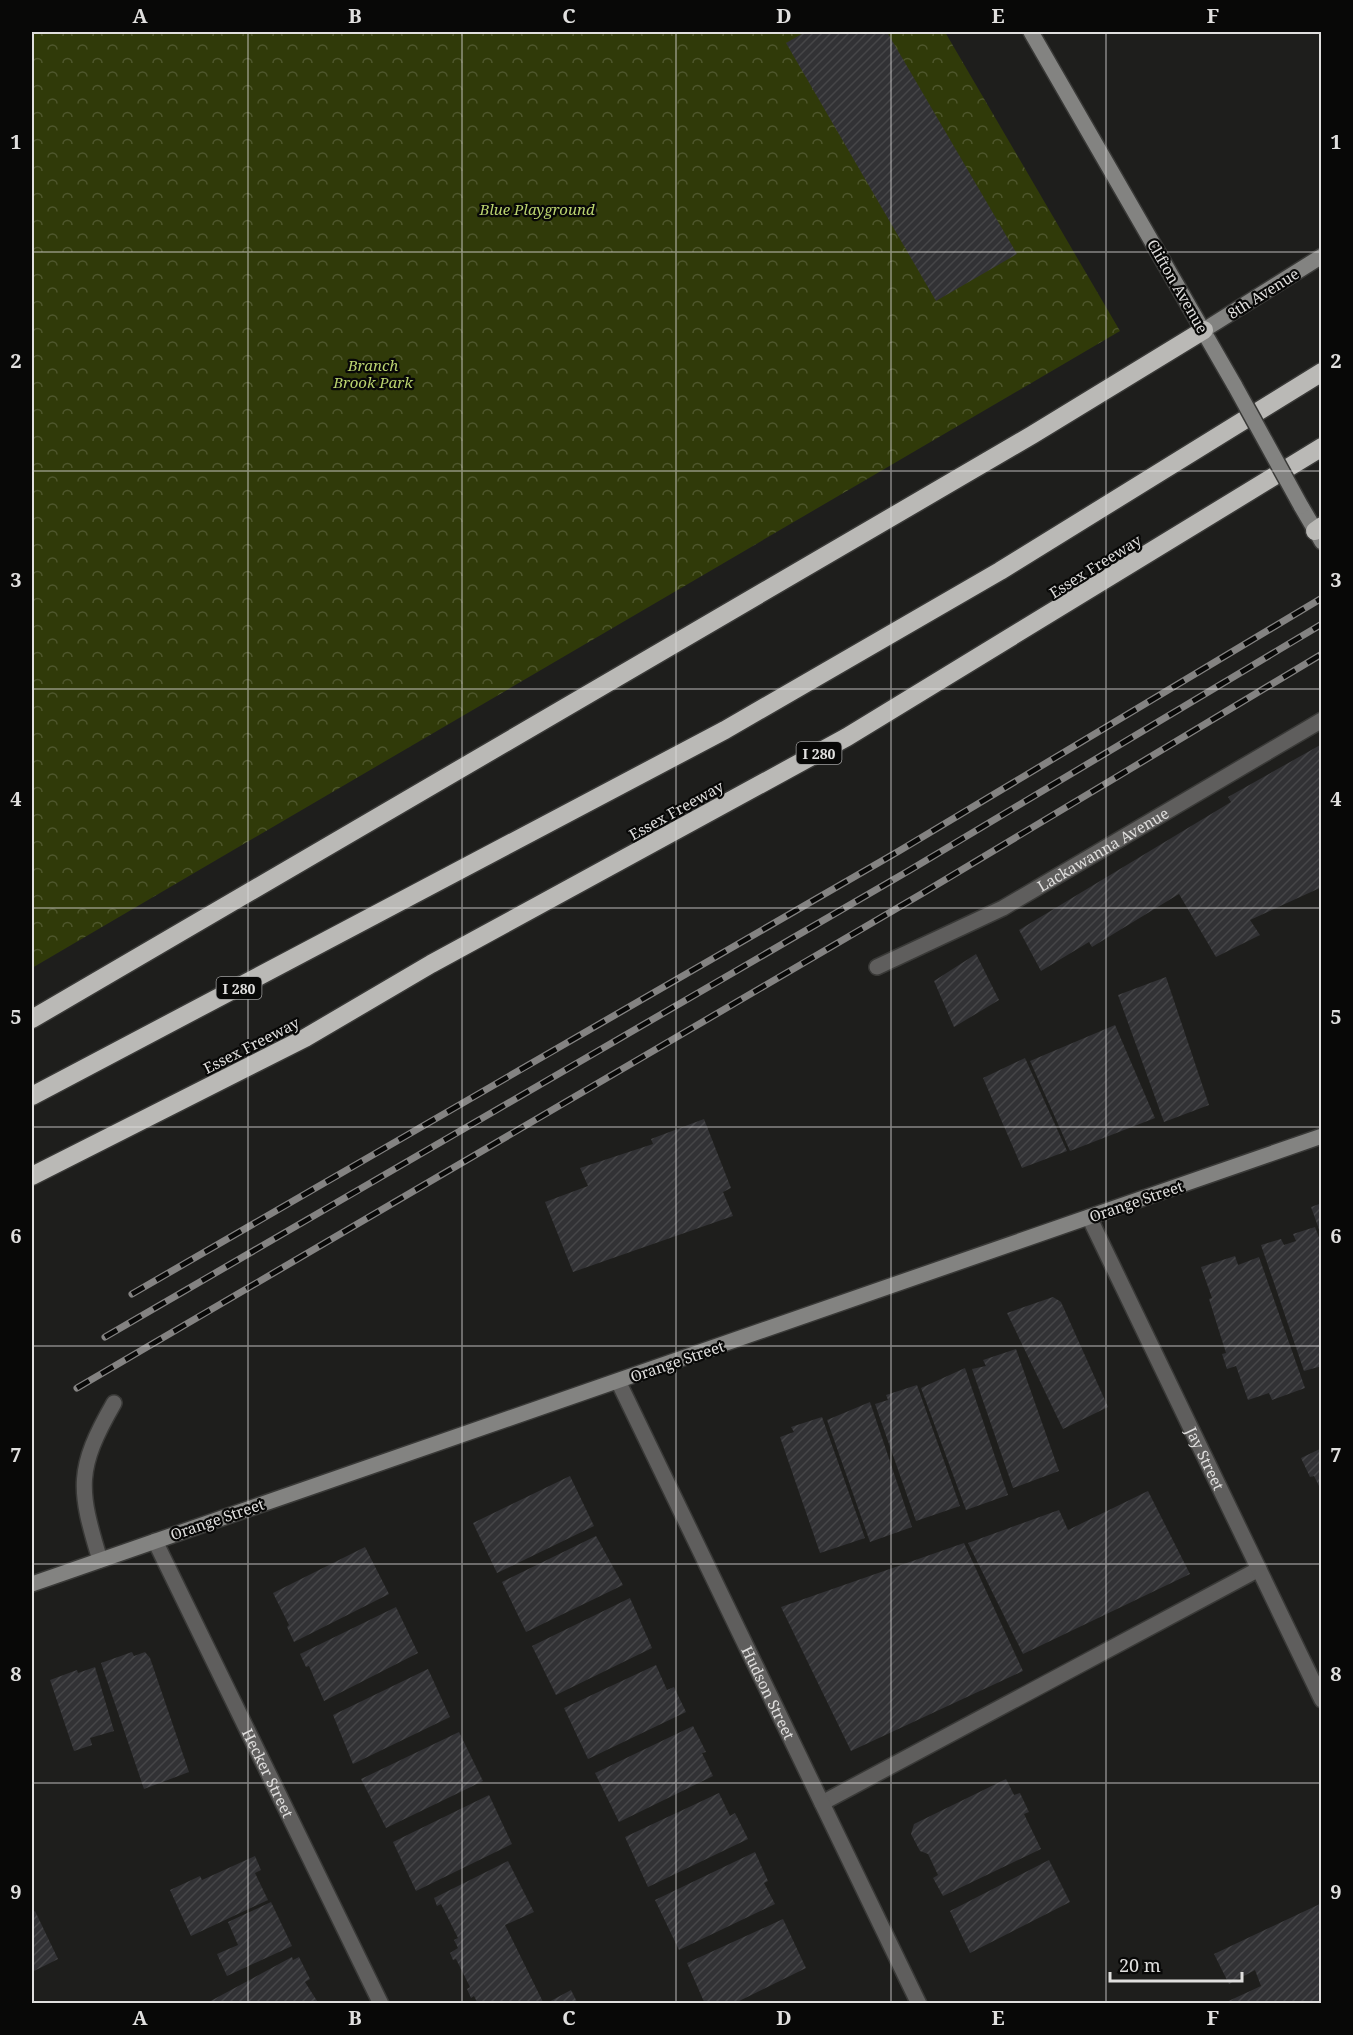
<svg xmlns="http://www.w3.org/2000/svg" width="1353" height="2035" font-family="'Noto Serif',serif">
  <style>
    .forest { fill: url(#forest-crowns) }
    .building { fill: url(#building-hatch) }
    .lines { fill: none; stroke-linecap: round; stroke-linejoin: round }
    .service-casing { stroke: #393937; stroke-width: 18 }
    .minor-casing { stroke: #393937; stroke-width: 18 }
    .secondary-casing { stroke: #393937; stroke-width: 18 }
    .motorway-casing { stroke: #393937; stroke-width: 21 }
    .service { stroke: #5f5e5d; stroke-width: 15 }
    .minor { stroke: #5f5e5d; stroke-width: 15 }
    .secondary { stroke: #838381; stroke-width: 15 }
    .motorway { stroke: #bab9b6; stroke-width: 18 }
    .rail-casing { stroke: #848382; stroke-width: 7 }
    .rail { stroke: #080807; stroke-width: 4.5; stroke-dasharray: 14; stroke-linecap: butt }
    .secondary-bridge-casing { stroke: #393937; stroke-width: 18; stroke-linecap: butt }
    .secondary-bridge { stroke: #838381; stroke-width: 15 }
    .grid { fill: none; stroke: #e0dfde; stroke-width: 1.5; stroke-opacity: 0.55 }
    .labels { text-anchor: middle; dominant-baseline: central; stroke-width: 4.5; stroke-linejoin: round; paint-order: stroke }
    .shield { fill: #080807; stroke: #9f9e9e; stroke-width: 1.5 }
    .shield-label { font-size: 14px; font-weight: bold; fill: #e0dfde }
    .park-label { font-size: 15px; font-style: italic; fill: #bad36f; stroke: #080807 }
    .street-label { font-size: 15px; fill: #e0dfde; stroke: #080807 }
    .neatline { fill: none; stroke: #e0dfde; stroke-width: 2 }
    .grid-label { font-size: 20px; text-anchor: middle; font-weight: bold; fill: #e0dfde }
  </style>
  <defs>
    <pattern id="forest-crowns" width="20" height="18" patternUnits="userSpaceOnUse" patternTransform="scale(1.5)"><rect width="20" height="18" fill="#303a09"/><path d="M2 6a3 3 0 1 1 6 0M12 15a3 3 0 1 1 6 0" fill="none" stroke="#4e562c"/></pattern>
    <pattern id="building-hatch" width="6" height="6" patternUnits="userSpaceOnUse" patternTransform="scale(1.5)"><rect width="6" height="6" fill="#323235"/><path d="M-1 1l2-2M0 6l6-6M5 7l2-2" fill="none" stroke="#464648"/></pattern>
  </defs>
  <rect width="100%" height="100%" fill="#1e1e1c"/>
  <path class="forest" d="M 32,32 L 945,32 L 1120,331 L 32,968 Z"/>
  <g class="building">
    <path d="M 805,32 L 887,32 L 1017,254 L 936,301 L 786,43 Z"/>
    <path d="M 1322,744 L 1322,887 L 1250,920 L 1260,935 L 1216,957 L 1179,894 L 1092,947 L 1089,942 L 1041,971 L 1019,930 L 1231,802 L 1228,797 Z"/>
    <path d="M 976,954 L 999,1000 L 954,1027 L 934,981 Z"/>
    <path d="M 1166,977 L 1209,1105 L 1164,1122 L 1118,995 Z"/>
    <path d="M 1115,1025 L 1155,1118 L 1070,1151 L 1030,1061 Z"/>
    <path d="M 1025,1058 L 1067,1151 L 1022,1168 L 983,1078 Z"/>
    <path d="M 704,1119 L 731,1188 L 723,1192 L 733,1216 L 573,1272 L 545,1202 L 588,1186 L 580,1168 L 653,1144 L 651,1139 Z"/>
    <path d="M 1322,1203 L 1322,1235 L 1321,1235 L 1311,1207 Z"/>
    <path d="M 1315,1227 L 1322,1245 L 1322,1366 L 1304,1371 L 1261,1245 L 1281,1239 L 1284,1245 L 1296,1241 L 1293,1234 Z"/>
    <path d="M 1235,1256 L 1238,1265 L 1259,1257 L 1305,1388 L 1272,1400 L 1269,1393 L 1248,1400 L 1236,1366 L 1227,1369 L 1222,1354 L 1226,1353 L 1209,1299 L 1212,1298 L 1201,1267 Z"/>
    <path d="M 1053,1297 L 1061,1302 L 1108,1407 L 1063,1429 L 1007,1313 Z"/>
    <path d="M 1016,1349 L 1059,1471 L 1013,1488 L 972,1369 L 986,1366 L 983,1360 Z"/>
    <path d="M 965,1368 L 1008,1495 L 966,1510 L 921,1388 Z"/>
    <path d="M 917,1385 L 960,1506 L 916,1521 L 875,1404 L 888,1400 L 886,1395 Z"/>
    <path d="M 870,1402 L 912,1527 L 870,1542 L 827,1420 Z"/>
    <path d="M 822,1417 L 865,1538 L 820,1553 L 780,1437 L 794,1432 L 791,1427 Z"/>
    <path d="M 1322,1448 L 1322,1492 L 1314,1476 L 1310,1477 L 1301,1458 Z"/>
    <path d="M 570,1476 L 594,1526 L 497,1573 L 473,1523 Z"/>
    <path d="M 1148,1491 L 1190,1574 L 1023,1654 L 968,1543 L 1059,1510 L 1068,1530 Z"/>
    <path d="M 596,1536 L 623,1585 L 526,1632 L 502,1582 Z"/>
    <path d="M 964,1543 L 1023,1671 L 851,1751 L 781,1607 Z"/>
    <path d="M 365,1547 L 389,1594 L 294,1642 L 287,1627 L 289,1625 L 273,1593 Z"/>
    <path d="M 630,1598 L 652,1648 L 556,1695 L 532,1646 Z"/>
    <path d="M 396,1607 L 418,1653 L 324,1701 L 309,1666 L 306,1667 L 300,1654 Z"/>
    <path d="M 132,1652 L 134,1656 L 145,1652 L 150,1658 L 189,1772 L 144,1789 L 101,1663 Z"/>
    <path d="M 656,1665 L 667,1690 L 674,1687 L 686,1712 L 588,1759 L 564,1708 Z"/>
    <path d="M 95,1667 L 114,1731 L 90,1738 L 92,1745 L 74,1751 L 50,1680 L 77,1670 L 78,1673 Z"/>
    <path d="M 428,1669 L 450,1717 L 353,1764 L 333,1715 Z"/>
    <path d="M 693,1726 L 706,1752 L 702,1753 L 713,1776 L 619,1822 L 595,1773 Z"/>
    <path d="M 459,1732 L 483,1781 L 386,1828 L 361,1779 Z"/>
    <path d="M 1006,1779 L 1014,1795 L 1020,1793 L 1029,1812 L 1024,1814 L 1041,1849 L 943,1896 L 933,1878 L 938,1875 L 928,1854 L 920,1851 L 911,1834 L 914,1824 Z"/>
    <path d="M 719,1793 L 730,1816 L 735,1813 L 748,1839 L 648,1887 L 625,1837 Z"/>
    <path d="M 489,1795 L 512,1844 L 416,1891 L 393,1842 Z"/>
    <path d="M 755,1852 L 768,1881 L 764,1883 L 775,1904 L 679,1950 L 655,1900 Z"/>
    <path d="M 255,1856 L 261,1870 L 255,1873 L 268,1900 L 191,1936 L 170,1890 L 200,1876 L 202,1880 Z"/>
    <path d="M 1049,1860 L 1070,1902 L 970,1953 L 950,1911 Z"/>
    <path d="M 508,1861 L 534,1912 L 505,1925 L 544,2004 L 478,2004 L 474,1996 L 471,1998 L 467,1989 L 470,1987 L 456,1959 L 453,1960 L 450,1953 L 458,1948 L 454,1940 L 458,1938 L 441,1904 L 437,1906 L 434,1898 Z"/>
    <path d="M 271,1902 L 292,1946 L 227,1976 L 217,1954 L 238,1945 L 228,1922 Z"/>
    <path d="M 1322,1903 L 1322,2004 L 1222,2004 L 1261,1986 L 1255,1970 L 1229,1984 L 1214,1954 Z"/>
    <path d="M 35,1911 L 58,1959 L 32,1972 L 32,1913 Z"/>
    <path d="M 783,1919 L 806,1968 L 733,2004 L 705,2004 L 687,1963 Z"/>
    <path d="M 292,1957 L 293,1960 L 299,1957 L 310,1979 L 305,1982 L 319,2004 L 205,2004 Z"/>
    <path d="M 571,1990 L 578,2004 L 545,2004 Z"/>
  </g>
  <g class="lines">
    <defs>
      <g id="service">
        <path d="M 100,1560 C 78,1488 76,1469 114,1403"/>
        <path d="M 822,1803 L 1259,1569"/>
      </g>
      <g id="minor">
        <path id="s1" d="M 877,967 L 1003,908 L 1322,720"/>
        <path id="s2" d="M 1089,1217 L 1322,1700"/>
        <path id="s3" d="M 618,1381 L 919,2004"/>
        <path id="s4" d="M 155,1541 L 381,2004"/>
      </g>
      <g id="secondary">
        <path d="M 1031,32 L 1235,386"/>
        <path d="M 1204,330 L 1322,256"/>
        <path d="M 1301,506 L 1322,542"/>
        <path d="M 32,1584 L 1322,1136"/>
      </g>
      <g id="motorway">
        <path d="M 1315,531 L 1322,526"/>
        <path d="M 32,1019 L 1032,435 L 1204,330"/>
        <path d="M 32,1096 L 725,730 L 1000,571 L 1322,372"/>
        <path d="M 32,1176 L 305,1038 L 431,964 L 847,737 L 1322,447"/>
      </g>
    </defs>
    <use href="#service" class="service-casing"/>
    <use href="#minor" class="minor-casing"/>
    <use href="#secondary" class="secondary-casing"/>
    <use href="#motorway" class="motorway-casing"/>
    <use href="#service" class="service"/>
    <use href="#minor" class="minor"/>
    <use href="#secondary" class="secondary"/>
    <use href="#motorway" class="motorway"/>
    <defs>
      <g id="rail">
        <path d="M 132,1294 L 899,851 L 1322,598"/>
        <path d="M 105,1337 L 910,870 L 1322,624"/>
        <path d="M 77,1388 L 923,893 L 1322,654"/>
      </g>
    </defs>
    <use href="#rail" class="rail-casing"/>
    <use href="#rail" class="rail"/>
    <defs>
      <path id="secondary-bridge" d="M 1235,386 L 1301,506"/>
    </defs>
    <use href="#secondary-bridge" class="secondary-bridge-casing"/>
    <use href="#secondary-bridge" class="secondary-bridge"/>
  </g>
  <path class="grid" d="M 248,32 L 248,2004M 462,32 L 462,2004M 676,32 L 676,2004M 891,32 L 891,2004M 1106,32 L 1106,2004M 32,252 L 1322,252M 32,471 L 1322,471M 32,689 L 1322,689M 32,908 L 1322,908M 32,1127 L 1322,1127M 32,1346 L 1322,1346M 32,1564 L 1322,1564M 32,1783 L 1322,1783"/>
  <g class="labels">
    <g class="shield">
      <rect x="796.5" y="742" width="45" height="22" rx="4.5"/>
      <rect x="216.5" y="977" width="45" height="22" rx="4.5"/>
    </g>
    <g class="shield-label">
      <text x="819" y="753">I 280</text>
      <text x="239" y="988">I 280</text>
    </g>
    <g class="park-label">
      <text x="537" y="209">Blue Playground</text>
      <text x="373" y="365">Branch<tspan x="373" dy="17">Brook Park</tspan></text>
    </g>
    <g class="street-label">
      <text transform="translate(1178 286) rotate(60)">Clifton Avenue</text>
      <text transform="translate(1263 293) rotate(-32)">8th Avenue</text>
      <text transform="translate(1095 566) rotate(-32)">Essex Freeway</text>
      <text transform="translate(676 810) rotate(-29)">Essex Freeway</text>
      <text stroke="none"><textPath href="#s1" startOffset="255">Lackawanna Avenue</textPath></text>
      <text transform="translate(251 1045) rotate(-27)">Essex Freeway</text>
      <text transform="translate(1136 1201) rotate(-19)">Orange Street</text>
      <text transform="translate(677 1361) rotate(-19)">Orange Street</text>
      <text stroke="none"><textPath href="#s2" startOffset="268">Jay Street</textPath></text>
      <text transform="translate(217 1519) rotate(-19)">Orange Street</text>
      <text stroke="none"><textPath href="#s3" startOffset="346">Hudson Street</textPath></text>
      <text stroke="none"><textPath href="#s4" startOffset="258">Hecker Street</textPath></text>
    </g>
  </g>
  <rect width="1353" height="2035" fill="none" stroke="#080807" stroke-width="66"/>
  <path d="M1110 1972v9h132v-9" fill="none" stroke="#e0dfde" stroke-width="3"/>
  <text x="1119" y="1972" font-size="18" fill="#e0dfde" stroke="#080807" stroke-width="4.5" paint-order="stroke">20 m</text>
  <rect x="33" y="33" width="1287" height="1969" class="neatline"/>
  <g class="grid-label">
    <text x="140" y="23">A</text>
    <text x="355" y="23">B</text>
    <text x="569" y="23">C</text>
    <text x="784" y="23">D</text>
    <text x="998" y="23">E</text>
    <text x="1213" y="23">F</text>
    <text x="16" y="149">1</text>
    <text x="1336" y="149">1</text>
    <text x="16" y="368">2</text>
    <text x="1336" y="368">2</text>
    <text x="16" y="587">3</text>
    <text x="1336" y="587">3</text>
    <text x="16" y="806">4</text>
    <text x="1336" y="806">4</text>
    <text x="16" y="1024">5</text>
    <text x="1336" y="1024">5</text>
    <text x="16" y="1243">6</text>
    <text x="1336" y="1243">6</text>
    <text x="16" y="1462">7</text>
    <text x="1336" y="1462">7</text>
    <text x="16" y="1681">8</text>
    <text x="1336" y="1681">8</text>
    <text x="16" y="1899">9</text>
    <text x="1336" y="1899">9</text>
    <text x="140" y="2025">A</text>
    <text x="355" y="2025">B</text>
    <text x="569" y="2025">C</text>
    <text x="784" y="2025">D</text>
    <text x="998" y="2025">E</text>
    <text x="1213" y="2025">F</text>
  </g>
</svg>
